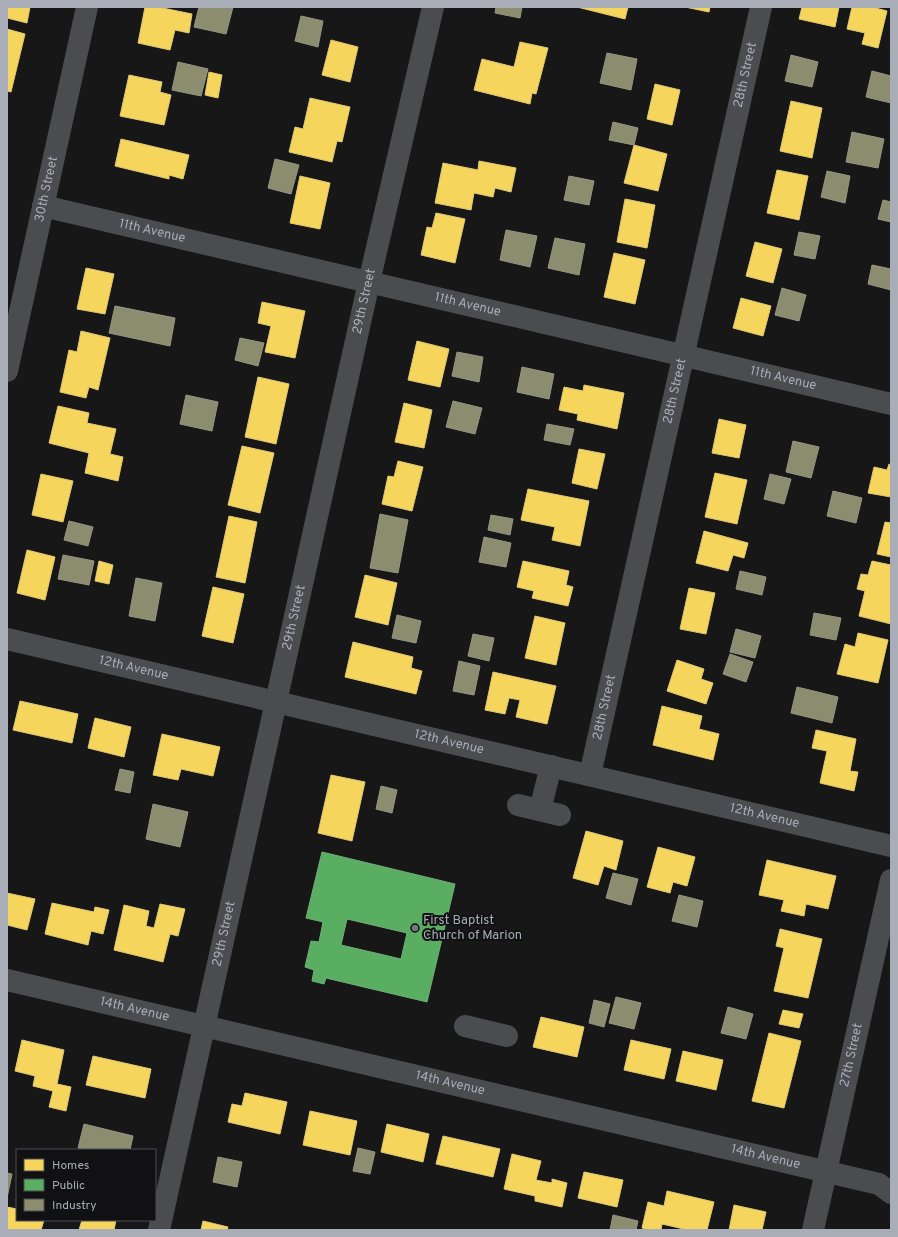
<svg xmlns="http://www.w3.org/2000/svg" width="898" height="1237" font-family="Overpass,sans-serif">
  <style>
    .homes { fill: #f6d55c; stroke: #dfc978 }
    .public { fill: #5aae61; stroke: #71ae7b; fill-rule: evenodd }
    .industry { fill: #8c8c6e; stroke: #949684 }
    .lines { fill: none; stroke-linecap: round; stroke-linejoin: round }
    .minor { stroke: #4b4c50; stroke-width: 22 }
    .poi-dot { fill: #757880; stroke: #111113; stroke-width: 1.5 }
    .labels { text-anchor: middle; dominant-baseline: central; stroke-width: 4; stroke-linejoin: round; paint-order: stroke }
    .street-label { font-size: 13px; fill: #a8adb8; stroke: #111113 }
    .poi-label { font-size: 13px; fill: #a8adb8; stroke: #111113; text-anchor: start }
  </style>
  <rect width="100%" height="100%" fill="#171717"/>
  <g class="homes">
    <path d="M 7,7 L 30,7 L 27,23 L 7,18 Z"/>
    <path d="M 145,7 L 158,7 L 192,14 L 189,33 L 175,30 L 170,50 L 138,43 Z"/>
    <path d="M 577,7 L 628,7 L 625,19 Z"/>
    <path d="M 685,7 L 710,7 L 709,12 Z"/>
    <path d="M 802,7 L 839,7 L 835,27 L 799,19 Z"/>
    <path d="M 852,7 L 872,7 L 887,11 L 878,48 L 862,44 L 865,33 L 847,29 Z"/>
    <path d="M 7,29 L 25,34 L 11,92 L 7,91 Z"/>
    <path d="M 331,40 L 358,47 L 350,82 L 322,75 Z"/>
    <path d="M 520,42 L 548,48 L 536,94 L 532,93 L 530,104 L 474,90 L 482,59 L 514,67 Z"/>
    <path d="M 209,72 L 222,75 L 218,98 L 205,95 Z"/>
    <path d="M 129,75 L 162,82 L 160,92 L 171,95 L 164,125 L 120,116 Z"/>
    <path d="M 655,84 L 680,90 L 672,125 L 647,119 Z"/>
    <path d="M 310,98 L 350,107 L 342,142 L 337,141 L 332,162 L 289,152 L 295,127 L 303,129 Z"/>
    <path d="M 791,101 L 822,108 L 812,158 L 780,151 Z"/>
    <path d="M 121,139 L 189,155 L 183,179 L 169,175 L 169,179 L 115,166 Z"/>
    <path d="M 634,145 L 667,154 L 658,191 L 624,183 Z"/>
    <path d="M 479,161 L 516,168 L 511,192 L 495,188 L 493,197 L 474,193 L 471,210 L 435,203 L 443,163 L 478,170 Z"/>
    <path d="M 777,170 L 808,176 L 799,220 L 767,213 Z"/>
    <path d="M 300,176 L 330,183 L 320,229 L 290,223 Z"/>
    <path d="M 625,199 L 655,205 L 647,248 L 617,242 Z"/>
    <path d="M 436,213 L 465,219 L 455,263 L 421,255 L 427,227 L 432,228 Z"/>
    <path d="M 755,242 L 782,249 L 773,283 L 746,276 Z"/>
    <path d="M 614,253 L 645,260 L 635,304 L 604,297 Z"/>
    <path d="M 86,268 L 114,274 L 105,314 L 77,309 Z"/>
    <path d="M 741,298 L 771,306 L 763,336 L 733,328 Z"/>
    <path d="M 262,302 L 305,311 L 295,358 L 265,352 L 271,326 L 258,323 Z"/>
    <path d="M 81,331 L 110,338 L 98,390 L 89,387 L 86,398 L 60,392 L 69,350 L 77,352 Z"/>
    <path d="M 417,341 L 449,349 L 440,387 L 408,380 Z"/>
    <path d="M 258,377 L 289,384 L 276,444 L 245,437 Z"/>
    <path d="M 584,385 L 624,393 L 617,429 L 577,420 L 578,414 L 559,410 L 564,387 L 583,391 Z"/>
    <path d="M 404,403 L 432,410 L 424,448 L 395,442 Z"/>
    <path d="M 58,406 L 89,413 L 87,423 L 116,429 L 110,454 L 123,457 L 118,481 L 85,473 L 89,453 L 49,443 Z"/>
    <path d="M 719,419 L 746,425 L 739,458 L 712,453 Z"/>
    <path d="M 242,446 L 274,453 L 260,513 L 228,505 Z"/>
    <path d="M 579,449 L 605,454 L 597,489 L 572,483 Z"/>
    <path d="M 398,461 L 423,467 L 412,511 L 382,504 L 388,476 L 394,477 Z"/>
    <path d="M 889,464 L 891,465 L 891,497 L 868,493 L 874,467 L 887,470 Z"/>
    <path d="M 715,473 L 747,480 L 737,524 L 705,517 Z"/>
    <path d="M 41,474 L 73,481 L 63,522 L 32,515 Z"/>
    <path d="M 528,489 L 589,501 L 580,546 L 552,540 L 555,527 L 521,520 Z"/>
    <path d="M 229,516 L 257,522 L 245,583 L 216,577 Z"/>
    <path d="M 885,522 L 891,523 L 891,557 L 877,554 Z"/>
    <path d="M 704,531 L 748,543 L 744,558 L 733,555 L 728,571 L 696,563 Z"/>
    <path d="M 27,550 L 55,557 L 45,600 L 17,593 Z"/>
    <path d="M 99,561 L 113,565 L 109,584 L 95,581 Z"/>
    <path d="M 523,561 L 569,571 L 566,585 L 573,587 L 568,606 L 532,598 L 534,591 L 517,587 Z"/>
    <path d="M 872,561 L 891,565 L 891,624 L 859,616 L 865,591 L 857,589 L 861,574 L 868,575 Z"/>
    <path d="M 365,575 L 397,583 L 388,625 L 355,617 Z"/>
    <path d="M 213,587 L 244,594 L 233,643 L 202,636 Z"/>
    <path d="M 689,588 L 715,593 L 706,634 L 680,629 Z"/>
    <path d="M 535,616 L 565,623 L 556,665 L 525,658 Z"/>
    <path d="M 858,633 L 888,640 L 878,683 L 837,674 L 845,644 L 855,647 Z"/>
    <path d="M 353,642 L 413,657 L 411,668 L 422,671 L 416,694 L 345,677 Z"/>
    <path d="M 677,660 L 704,669 L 701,679 L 713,683 L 706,704 L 667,691 Z"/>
    <path d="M 493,672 L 556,686 L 547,724 L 516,717 L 520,700 L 509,698 L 505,714 L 485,710 Z"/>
    <path d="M 20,701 L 78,714 L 72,743 L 13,730 Z"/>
    <path d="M 662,706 L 702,716 L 699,729 L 719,734 L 713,760 L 653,745 Z"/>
    <path d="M 95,718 L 131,727 L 124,757 L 88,748 Z"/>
    <path d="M 816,730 L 856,739 L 850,771 L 858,772 L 854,791 L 820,783 L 827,751 L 812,748 Z"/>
    <path d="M 162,734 L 220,747 L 213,776 L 181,769 L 178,780 L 153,775 Z"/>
    <path d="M 331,775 L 365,782 L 352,841 L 318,833 Z"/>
    <path d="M 586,831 L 623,841 L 616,870 L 604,866 L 598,885 L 573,878 Z"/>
    <path d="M 658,847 L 695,857 L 687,886 L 673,882 L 670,893 L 647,887 Z"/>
    <path d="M 767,860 L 836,876 L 828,909 L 806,904 L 804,916 L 781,911 L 784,900 L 759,895 Z"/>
    <path d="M 7,893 L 35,899 L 27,930 L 7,925 Z"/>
    <path d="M 52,903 L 94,912 L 95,907 L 109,910 L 103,934 L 91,931 L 88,945 L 45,934 Z"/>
    <path d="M 160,904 L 185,909 L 178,936 L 170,934 L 163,962 L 114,950 L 124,905 L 149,911 L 146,926 L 154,928 Z"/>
    <path d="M 780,929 L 822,939 L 808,998 L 774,991 L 784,948 L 776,946 Z"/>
    <path d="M 783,1010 L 803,1014 L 799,1028 L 779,1024 Z"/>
    <path d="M 541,1017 L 584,1027 L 577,1057 L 533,1047 Z"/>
    <path d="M 769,1033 L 801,1041 L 784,1108 L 752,1101 Z"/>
    <path d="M 22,1040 L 64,1050 L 57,1084 L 71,1087 L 66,1111 L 49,1107 L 53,1091 L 33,1086 L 35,1076 L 15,1071 Z"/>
    <path d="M 631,1040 L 671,1049 L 664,1079 L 624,1070 Z"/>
    <path d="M 683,1051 L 723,1060 L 716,1090 L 676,1081 Z"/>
    <path d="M 93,1056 L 151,1069 L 145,1098 L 86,1085 Z"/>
    <path d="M 245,1093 L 287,1102 L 280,1134 L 228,1122 L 232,1104 L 242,1106 Z"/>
    <path d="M 310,1111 L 357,1121 L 350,1155 L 303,1145 Z"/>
    <path d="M 387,1124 L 429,1134 L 423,1162 L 381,1152 Z"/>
    <path d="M 443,1136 L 500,1149 L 493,1177 L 436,1164 Z"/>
    <path d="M 512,1154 L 541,1161 L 536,1180 L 552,1183 L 552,1179 L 567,1183 L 562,1207 L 535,1201 L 535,1196 L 504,1189 Z"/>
    <path d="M 584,1172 L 623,1180 L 617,1207 L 578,1198 Z"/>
    <path d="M 667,1191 L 714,1202 L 707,1230 L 688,1230 L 662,1224 L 661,1230 L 649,1230 L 642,1228 L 648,1202 L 664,1206 Z"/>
    <path d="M 734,1205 L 766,1212 L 762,1230 L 729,1230 Z"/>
    <path d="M 7,1207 L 17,1209 L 17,1220 L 44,1220 L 41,1230 L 7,1230 Z"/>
    <path d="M 82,1220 L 116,1220 L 114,1230 L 79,1230 Z"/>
    <path d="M 203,1221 L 228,1227 L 227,1230 L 201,1230 Z"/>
  </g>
  <path class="public" d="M 322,852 L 455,884 L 427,1002 L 326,978 L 324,984 L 312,981 L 314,970 L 305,967 L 311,941 L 319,942 L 323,922 L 306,918 ZM 347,919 L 407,933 L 401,959 L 341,945 Z"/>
  <g class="industry">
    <path d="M 199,7 L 233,7 L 226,34 L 194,27 Z"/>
    <path d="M 496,7 L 522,7 L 520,18 L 495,13 Z"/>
    <path d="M 301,16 L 323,21 L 318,47 L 295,41 Z"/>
    <path d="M 607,53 L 637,59 L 631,90 L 600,83 Z"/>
    <path d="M 791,55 L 818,62 L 812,87 L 785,81 Z"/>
    <path d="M 178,62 L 208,69 L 201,96 L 172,90 Z"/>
    <path d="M 872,71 L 891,76 L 891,103 L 866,97 Z"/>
    <path d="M 613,122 L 638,128 L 634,145 L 609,140 Z"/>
    <path d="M 852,132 L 884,139 L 878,168 L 846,162 Z"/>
    <path d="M 275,159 L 299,165 L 291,194 L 268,188 Z"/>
    <path d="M 827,171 L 850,176 L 845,203 L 821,197 Z"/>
    <path d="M 569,176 L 594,181 L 589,205 L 564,200 Z"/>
    <path d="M 883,200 L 891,202 L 891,222 L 878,219 Z"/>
    <path d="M 506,230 L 537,236 L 530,267 L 500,260 Z"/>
    <path d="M 799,232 L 820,236 L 815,259 L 794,255 Z"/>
    <path d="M 555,238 L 585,244 L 579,275 L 548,268 Z"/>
    <path d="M 872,265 L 891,269 L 891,290 L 868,284 Z"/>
    <path d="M 782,288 L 806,295 L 799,321 L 775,315 Z"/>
    <path d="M 115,306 L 175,318 L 170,346 L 109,333 Z"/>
    <path d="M 240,338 L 264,343 L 258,366 L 235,360 Z"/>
    <path d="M 457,352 L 483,357 L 479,382 L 452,376 Z"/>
    <path d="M 522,367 L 554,374 L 549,399 L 517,392 Z"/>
    <path d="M 186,395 L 218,402 L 212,431 L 180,424 Z"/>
    <path d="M 453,401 L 482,408 L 475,434 L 446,427 Z"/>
    <path d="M 547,424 L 574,429 L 570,445 L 544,440 Z"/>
    <path d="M 793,441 L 819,447 L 811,478 L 786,472 Z"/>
    <path d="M 770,474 L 791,479 L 784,504 L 764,499 Z"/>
    <path d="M 833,491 L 862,498 L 856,523 L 827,516 Z"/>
    <path d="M 380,514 L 408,520 L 398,573 L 370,568 Z"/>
    <path d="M 491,515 L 513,519 L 510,535 L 488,530 Z"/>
    <path d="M 69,521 L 93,527 L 88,546 L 64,540 Z"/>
    <path d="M 484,537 L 511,543 L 506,567 L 479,562 Z"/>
    <path d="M 63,555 L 94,561 L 89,585 L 58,579 Z"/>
    <path d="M 740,571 L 766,577 L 762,595 L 736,589 Z"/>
    <path d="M 136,578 L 162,583 L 155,621 L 129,616 Z"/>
    <path d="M 814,613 L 841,618 L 836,640 L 810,635 Z"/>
    <path d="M 397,615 L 421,621 L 416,643 L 392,638 Z"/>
    <path d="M 736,629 L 761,636 L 755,658 L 730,652 Z"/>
    <path d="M 473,634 L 494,638 L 489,661 L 468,656 Z"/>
    <path d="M 730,654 L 753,662 L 746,682 L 723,674 Z"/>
    <path d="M 459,661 L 480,666 L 474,695 L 453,691 Z"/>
    <path d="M 797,687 L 838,697 L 832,723 L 791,713 Z"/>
    <path d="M 120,769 L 134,772 L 130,793 L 115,790 Z"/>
    <path d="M 381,786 L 397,790 L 392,813 L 376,809 Z"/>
    <path d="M 153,804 L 188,812 L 180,847 L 146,839 Z"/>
    <path d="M 613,873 L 638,879 L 631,905 L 606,898 Z"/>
    <path d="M 679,895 L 703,901 L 697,927 L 672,921 Z"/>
    <path d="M 616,997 L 641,1003 L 634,1029 L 609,1023 Z"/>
    <path d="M 594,1000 L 610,1004 L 604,1027 L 589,1023 Z"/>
    <path d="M 728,1007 L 753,1014 L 746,1039 L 721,1033 Z"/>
    <path d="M 84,1124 L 133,1136 L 130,1150 L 89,1150 L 78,1148 Z"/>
    <path d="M 358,1148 L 375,1152 L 370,1174 L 353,1171 Z"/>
    <path d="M 218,1157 L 242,1162 L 237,1187 L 213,1182 Z"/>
    <path d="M 7,1173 L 12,1174 L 7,1198 Z"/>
    <path d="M 613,1215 L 638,1221 L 636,1230 L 610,1230 Z"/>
  </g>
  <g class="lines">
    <g class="minor">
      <path id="s1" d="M 43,206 L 891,404"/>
      <path id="s2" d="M 7,371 L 87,7"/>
      <path id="s3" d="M 7,639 L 891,846"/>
      <path id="s4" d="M 590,775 L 761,7"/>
      <path d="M 518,805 L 560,815"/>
      <path d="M 540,810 L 551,766"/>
      <path id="s5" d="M 7,980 L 879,1184 L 891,1193"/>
      <path d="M 465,1026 L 507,1036"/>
      <path id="s6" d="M 159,1230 L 369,282 L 433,7"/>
      <path id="s7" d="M 813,1230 L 891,880"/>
    </g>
  </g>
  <circle class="poi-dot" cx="415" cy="928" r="4"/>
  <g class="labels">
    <g class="street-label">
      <text stroke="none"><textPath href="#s4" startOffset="717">28th Street</textPath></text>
      <text stroke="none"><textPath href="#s2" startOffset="186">30th Street</textPath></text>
      <text stroke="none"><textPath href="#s1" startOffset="112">11th Avenue</textPath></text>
      <text stroke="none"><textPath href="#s6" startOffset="951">29th Street</textPath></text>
      <text stroke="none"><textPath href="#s1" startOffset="436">11th Avenue</textPath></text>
      <text stroke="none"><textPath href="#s1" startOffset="760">11th Avenue</textPath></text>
      <text stroke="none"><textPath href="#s4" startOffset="393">28th Street</textPath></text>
      <text stroke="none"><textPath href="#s6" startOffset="627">29th Street</textPath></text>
      <text stroke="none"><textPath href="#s3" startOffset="130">12th Avenue</textPath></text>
      <text stroke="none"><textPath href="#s4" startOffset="69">28th Street</textPath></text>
      <text stroke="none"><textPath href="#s3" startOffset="454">12th Avenue</textPath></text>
      <text stroke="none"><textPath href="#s3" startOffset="778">12th Avenue</textPath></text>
      <text stroke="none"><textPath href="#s6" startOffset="303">29th Street</textPath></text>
      <text stroke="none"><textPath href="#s5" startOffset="131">14th Avenue</textPath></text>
      <text stroke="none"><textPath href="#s7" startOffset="179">27th Street</textPath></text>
      <text stroke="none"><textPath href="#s5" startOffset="455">14th Avenue</textPath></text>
      <text stroke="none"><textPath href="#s5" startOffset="779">14th Avenue</textPath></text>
    </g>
    <g class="poi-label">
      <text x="423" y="921">First Baptist<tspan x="423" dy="15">Church of Marion</tspan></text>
    </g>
  </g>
  <rect width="898" height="1237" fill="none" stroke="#a8adb8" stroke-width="16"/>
  <rect x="16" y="1149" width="140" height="72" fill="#111113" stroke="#4d4f55"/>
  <rect x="24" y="1159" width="20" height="12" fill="#f6d55c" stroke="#4d4f55"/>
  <text x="52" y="1169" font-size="12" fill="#a8adb8">Homes</text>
  <rect x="24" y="1179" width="20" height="12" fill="#5aae61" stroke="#4d4f55"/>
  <text x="52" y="1189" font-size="12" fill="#a8adb8">Public</text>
  <rect x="24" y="1199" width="20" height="12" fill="#8c8c6e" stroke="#4d4f55"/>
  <text x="52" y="1209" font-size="12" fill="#a8adb8">Industry</text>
</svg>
